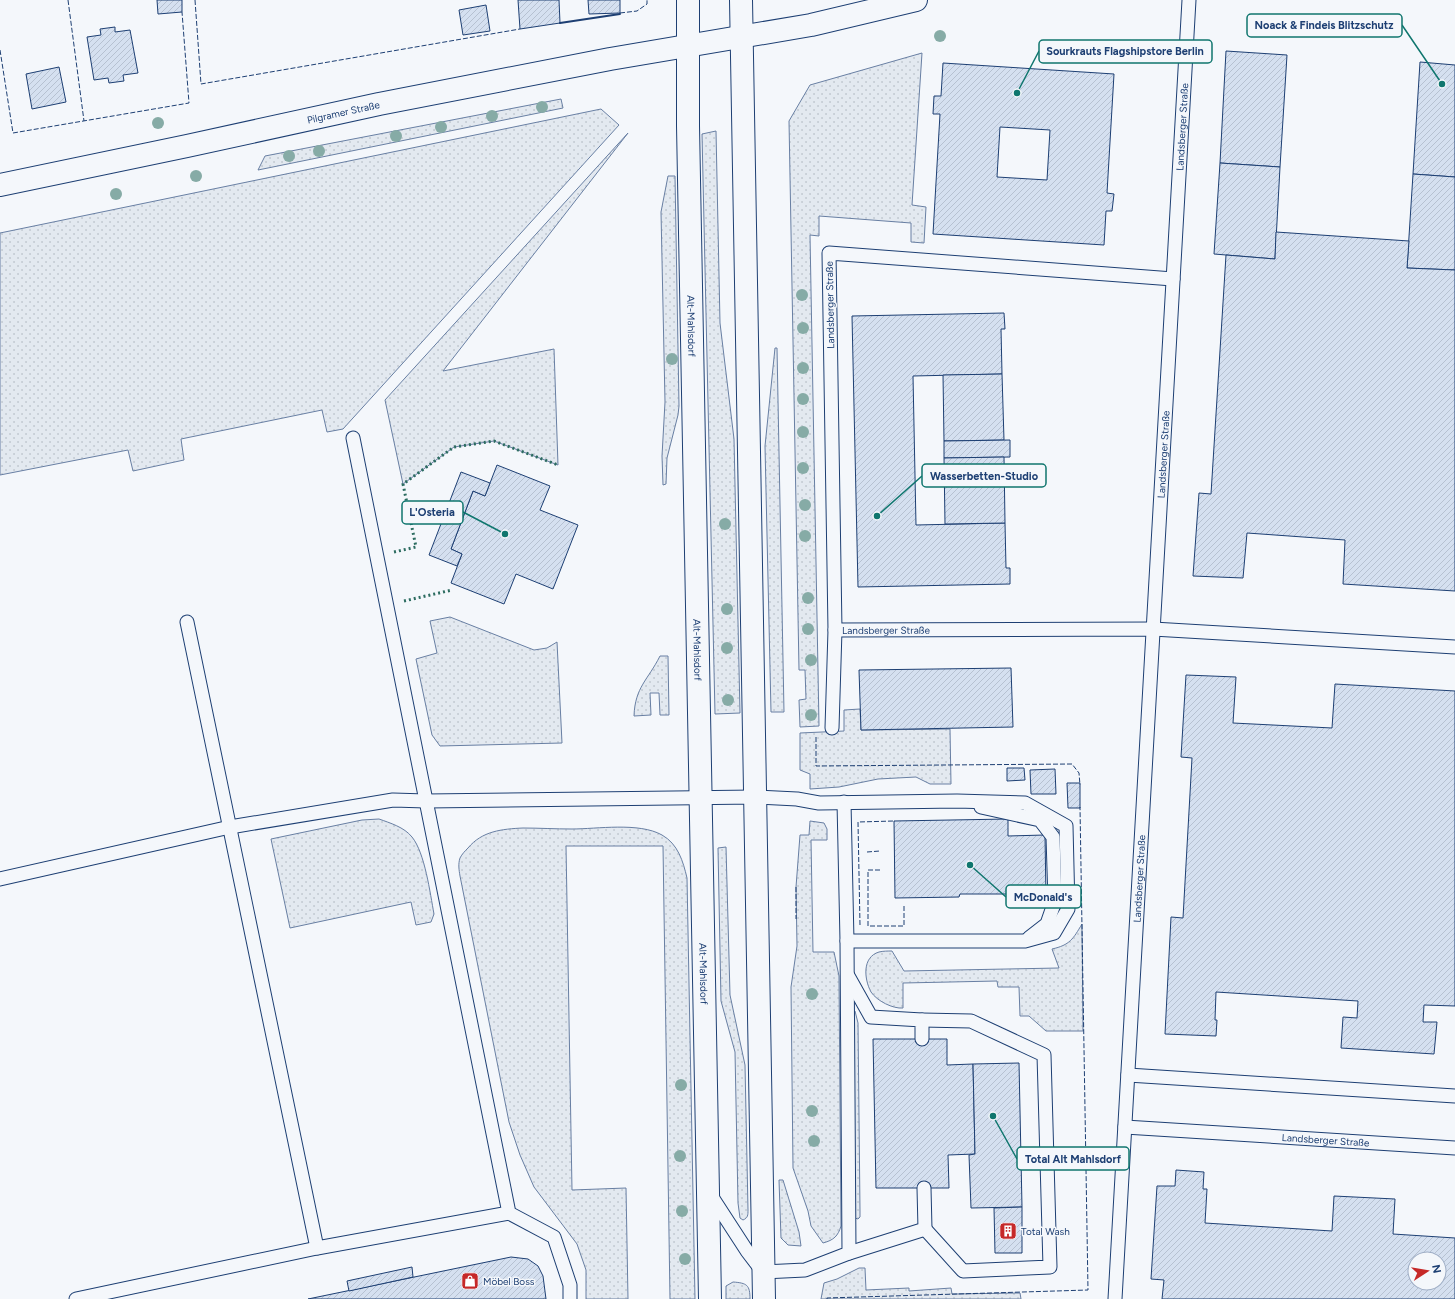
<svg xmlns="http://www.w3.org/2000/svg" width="1455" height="1299" font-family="Figtree,sans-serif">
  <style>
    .grass { fill: url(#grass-dots); stroke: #687fa3 }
    .building { fill: url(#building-hatch); stroke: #1d3f73; fill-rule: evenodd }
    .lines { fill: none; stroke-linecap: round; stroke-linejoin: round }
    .service-casing { stroke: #1d3f73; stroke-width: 15 }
    .tertiary-casing { stroke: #1d3f73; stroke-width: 24 }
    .primary-casing { stroke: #1d3f73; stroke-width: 24 }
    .service { stroke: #f4f7fb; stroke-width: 13 }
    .tertiary { stroke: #f4f7fb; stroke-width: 22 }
    .primary { stroke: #f4f7fb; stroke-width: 22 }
    .hedge { stroke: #2c6c60; stroke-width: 3; stroke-dasharray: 2 3; stroke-linecap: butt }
    .fence { stroke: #1d3f73; stroke-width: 1; stroke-dasharray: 5 2; stroke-linecap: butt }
    .wall { stroke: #1d3f73; stroke-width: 2 }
    .tree { fill: #86aba6 }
    .labels { text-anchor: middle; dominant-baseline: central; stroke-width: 3; stroke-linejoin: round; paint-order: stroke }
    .street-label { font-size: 10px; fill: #1d3f73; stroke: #f4f7fb }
    .poi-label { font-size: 10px; fill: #1d3f73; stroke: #f4f7fb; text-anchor: start }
    .leader { fill: none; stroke: #0f766e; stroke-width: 1.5 }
    .callout-dot { fill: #0f766e; stroke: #f4f7fb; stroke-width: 1.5 }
    .callout { fill: #f4f7fb; stroke: #0f766e; stroke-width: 1.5 }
    .callout-label { font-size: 11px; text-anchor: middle; font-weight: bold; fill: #1d3f73 }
  </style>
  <defs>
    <pattern id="grass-dots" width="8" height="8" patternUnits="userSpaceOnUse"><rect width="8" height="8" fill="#e3e9f0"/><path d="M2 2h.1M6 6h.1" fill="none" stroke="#c2c9d1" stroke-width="1.8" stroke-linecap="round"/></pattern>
    <pattern id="building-hatch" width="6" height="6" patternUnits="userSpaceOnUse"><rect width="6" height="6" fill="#d5e0f0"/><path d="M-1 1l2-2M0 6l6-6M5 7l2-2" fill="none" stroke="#b6c1d1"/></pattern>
  </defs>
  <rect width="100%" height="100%" fill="#f4f7fb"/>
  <g class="grass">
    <path d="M 922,53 L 912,205 L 926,207 L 924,243 L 911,242 L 911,223 L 819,216 L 819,236 L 810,235 L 819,726 L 800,727 L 799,700 L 806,699 L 805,670 L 799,670 L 789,121 L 810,85 Z"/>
    <path d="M 561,99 L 563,108 L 258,170 L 265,156 Z"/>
    <path d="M 601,109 L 619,125 L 343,429 L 327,432 L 322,410 L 181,439 L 184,460 L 133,471 L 128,450 L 0,475 L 0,233 Z"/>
    <path d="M 716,131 L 720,323 L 734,439 L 740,713 L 715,714 L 702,134 Z"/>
    <path d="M 628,133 L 443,371 L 554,349 L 558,465 L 494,441 L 454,447 L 403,484 L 385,400 Z"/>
    <path d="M 668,176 L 675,176 L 679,406 L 678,415 L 667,458 L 666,484 L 663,485 L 662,456 L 665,402 L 661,212 Z"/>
    <path d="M 775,348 L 777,348 L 784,712 L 771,712 L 765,446 Z"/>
    <path d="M 450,617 L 534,650 L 547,648 L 557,642 L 562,743 L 440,746 L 432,735 L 416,659 L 437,653 L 430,621 Z"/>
    <path d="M 660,656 L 668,656 L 669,715 L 660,715 L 659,693 L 650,693 L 651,715 L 634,716 C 635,687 648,680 660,656 Z"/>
    <path d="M 860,709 L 861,730 L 950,729 L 951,784 L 930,784 L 916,777 L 878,779 L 839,787 L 810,789 L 810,774 L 800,770 L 800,733 L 844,731 L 844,710 Z"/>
    <path d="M 379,819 C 390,823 404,827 412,837 C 425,853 430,893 434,914 L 431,922 L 416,925 L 411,902 L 290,928 L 271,839 L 362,820 Z"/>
    <path d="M 810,821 L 824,823 L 827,829 L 827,840 L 811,840 L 813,952 L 834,952 L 839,976 L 841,1226 C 838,1236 834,1240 823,1243 L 811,1226 L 808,1211 L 793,1168 L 791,987 L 797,946 L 796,887 L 800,835 L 809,835 Z"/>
    <path d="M 523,828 C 539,828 555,829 572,829 C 597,829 639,822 662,835 C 678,844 683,861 687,878 L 695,1299 L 670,1299 L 663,846 L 566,846 L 572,1190 L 626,1188 L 628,1299 L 586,1299 L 586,1270 L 577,1244 L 534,1187 L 520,1155 L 509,1122 L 460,876 C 459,870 458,864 460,858 C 462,854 465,851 468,848 C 482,831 502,829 523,828 Z"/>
    <path d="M 726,847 L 730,995 L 745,1065 L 748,1210 C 748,1215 748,1218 743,1220 L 740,1218 L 738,1203 L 735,1052 L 721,1001 L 718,848 Z"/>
    <path d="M 1082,924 L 1083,1031 L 1046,1031 L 1029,1016 L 1020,1016 L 1019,987 L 998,987 L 997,981 L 903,983 L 903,1008 C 893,1009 877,1001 871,992 C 864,979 862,957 879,952 C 883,951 888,951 892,951 L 904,971 L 1059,968 L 1052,949 C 1070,945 1073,939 1082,924 Z"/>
    <path d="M 852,1011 L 855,1011 L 858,1023 L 860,1211 L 860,1217 L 858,1219 L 855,1218 L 855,1214 Z"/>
    <path d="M 779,1180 L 783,1180 L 799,1232 L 801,1246 L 788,1245 L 781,1238 Z"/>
    <path d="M 859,1268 L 865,1268 L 866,1290 L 909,1288 L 909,1291 L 951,1288 L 952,1294 L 1020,1293 L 1021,1299 L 821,1299 L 824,1283 L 837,1279 Z"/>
    <path d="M 733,1282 C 747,1283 750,1285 750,1299 L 726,1299 L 726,1286 Z"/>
  </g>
  <g class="building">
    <path d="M 157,0 L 182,0 L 182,12 L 158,14 Z"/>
    <path d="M 518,0 L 559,0 L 560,23 L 520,29 Z"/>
    <path d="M 588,0 L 620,0 L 620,13 L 589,14 Z"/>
    <path d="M 486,5 L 490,31 L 463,35 L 459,10 Z"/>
    <path d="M 115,27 L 115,32 L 130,30 L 138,73 L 123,75 L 124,81 L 109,83 L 108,78 L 94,80 L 87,37 L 101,35 L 100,29 Z"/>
    <path d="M 1226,51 L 1287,55 L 1280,167 L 1220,163 Z"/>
    <path d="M 1420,62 L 1455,65 L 1455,177 L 1413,174 Z"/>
    <path d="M 943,63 L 1114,74 L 1107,193 L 1114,194 L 1112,211 L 1106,211 L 1104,245 L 933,234 L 940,114 L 933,114 L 934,96 L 941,96 ZM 1000,127 L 1050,130 L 1047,180 L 997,177 Z"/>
    <path d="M 59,67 L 66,102 L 32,109 L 26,74 Z"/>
    <path d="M 1220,163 L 1280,167 L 1275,259 L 1214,254 Z"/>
    <path d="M 1413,174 L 1455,177 L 1455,270 L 1407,268 Z"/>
    <path d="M 1276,232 L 1409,241 L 1407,268 L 1455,270 L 1455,591 L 1343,584 L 1345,540 L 1247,533 L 1243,578 L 1193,576 L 1199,493 L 1211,494 L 1226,255 L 1275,259 Z"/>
    <path d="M 1004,313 L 1005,329 L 1001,329 L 1002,374 L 913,376 L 916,525 L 1005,523 L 1006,568 L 1010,568 L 1010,584 L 858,587 L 852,316 Z"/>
    <path d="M 1002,374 L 1004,440 L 944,441 L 943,375 Z"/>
    <path d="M 1010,440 L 1010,457 L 944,458 L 944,441 Z"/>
    <path d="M 1004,457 L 1005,523 L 945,524 L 944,458 Z"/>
    <path d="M 497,465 L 550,486 L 540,510 L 578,525 L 553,589 L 516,574 L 504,604 L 451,583 L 462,554 L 451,549 L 473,491 L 485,496 Z"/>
    <path d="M 461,472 L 490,483 L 485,496 L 473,491 L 451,549 L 462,554 L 457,566 L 429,555 Z"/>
    <path d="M 1011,668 L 1013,727 L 861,730 L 859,670 Z"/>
    <path d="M 1186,675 L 1236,677 L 1233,723 L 1332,728 L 1335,684 L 1455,691 L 1455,1006 L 1424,1005 L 1423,1022 L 1437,1022 L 1434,1054 L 1341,1048 L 1343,1017 L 1357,1018 L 1358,1001 L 1216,992 L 1215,1020 L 1217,1020 L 1216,1036 L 1165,1034 L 1171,917 L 1183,918 L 1192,758 L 1181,757 Z"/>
    <path d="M 1007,768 L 1024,768 L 1025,780 L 1007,781 Z"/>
    <path d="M 1055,769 L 1056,794 L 1031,794 L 1030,770 Z"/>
    <path d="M 1067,783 L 1080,783 L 1080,808 L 1068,808 Z"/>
    <path d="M 1008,819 L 1008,836 L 1045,835 L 1046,898 L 1009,899 L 1009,894 L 960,894 L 959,897 L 895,898 L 894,821 Z"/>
    <path d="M 873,1039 L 947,1039 L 947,1065 L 973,1064 L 975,1154 L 948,1155 L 949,1188 L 876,1188 Z"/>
    <path d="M 1019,1063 L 1022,1207 L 971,1208 L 969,1155 L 975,1154 L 973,1064 Z"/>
    <path d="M 1176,1170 L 1204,1172 L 1203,1189 L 1207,1189 L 1205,1223 L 1332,1231 L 1334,1196 L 1395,1199 L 1393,1234 L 1455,1238 L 1455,1299 L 1162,1299 L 1164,1280 L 1151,1279 L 1157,1186 L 1175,1186 ZM 1415,1259 L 1439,1259 L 1439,1283 L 1415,1283 Z"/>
    <path d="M 1022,1207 L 1022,1253 L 995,1253 L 994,1208 Z"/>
    <path d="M 511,1257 L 528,1259 L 538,1266 L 543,1276 L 546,1299 L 308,1299 Z"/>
    <path d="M 412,1267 L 413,1277 L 349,1291 L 347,1281 Z"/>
  </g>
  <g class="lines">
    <defs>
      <g id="service">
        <path d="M 353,438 L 509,1213 L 554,1237 L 570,1285 L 570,1299"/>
        <path d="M 187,622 L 317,1248"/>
        <path id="s1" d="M 835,630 L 1153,629 L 1455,647"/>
        <path d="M 832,728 L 835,630 L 829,253 L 1173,279"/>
        <path d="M 981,807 L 1040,820 L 1053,837 L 1055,901 L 1047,924 L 1029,938"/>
        <path d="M 0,879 L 230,827 L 393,800 L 426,801 L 755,797 L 797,799 L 819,803 L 957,801 L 1025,803 L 1066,826 L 1068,909 L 1054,933 L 1025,941 L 847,941"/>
        <path d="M 848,976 L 871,1017 L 922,1020 L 922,1039"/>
        <path d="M 922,1020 L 971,1021 L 1044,1055 L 1050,1267 L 963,1271 L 925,1229"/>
        <path d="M 1128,1075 L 1455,1096"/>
        <path id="s2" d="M 1125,1127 L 1455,1148"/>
        <path d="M 710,1194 L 747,1251 L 763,1272 L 805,1270 L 849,1253 L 847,941 L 844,802"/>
        <path d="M 849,1253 L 925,1229 L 924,1188"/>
        <path d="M 76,1299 L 317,1248 L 509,1213"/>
        <path id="s3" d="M 1115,1299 L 1189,0"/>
      </g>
      <g id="tertiary">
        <path id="s4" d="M 0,185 L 187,146 L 379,104 L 610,59 L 811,25 L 916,0"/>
      </g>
      <g id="primary">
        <path id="s5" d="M 688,0 L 688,126 L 710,1299"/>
        <path d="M 741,0 L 764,1299"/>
      </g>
    </defs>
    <use href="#service" class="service-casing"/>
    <use href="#tertiary" class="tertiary-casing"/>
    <use href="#primary" class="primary-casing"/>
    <use href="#service" class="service"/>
    <use href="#tertiary" class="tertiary"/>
    <use href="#primary" class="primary"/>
    <g class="hedge">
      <path d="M 394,552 L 416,547 L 403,484 L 454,447 L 494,441 L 558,465"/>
      <path d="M 404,601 L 452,590"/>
    </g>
    <g class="fence">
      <path d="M 68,0 L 84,121"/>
      <path d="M 195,0 L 201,84 L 520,29"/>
      <path d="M 620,13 L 637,11 L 647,4 L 647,0"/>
      <path d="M 0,50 L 13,133 L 189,103 L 182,12"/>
      <path d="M 816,737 L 816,766 L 1072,764 L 1079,773 L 1080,785"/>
      <path d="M 867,852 L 880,851"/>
      <path d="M 880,870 L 868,870 L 868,926 L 904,926 L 904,904"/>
      <path d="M 796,887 L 796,919"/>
      <path d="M 860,925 L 858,822 L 894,821"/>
      <path d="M 827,1299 L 827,1298 L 1088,1290 L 1080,807"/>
    </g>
    <path class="wall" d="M 560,23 L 620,14"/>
  </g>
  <g class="tree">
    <circle cx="940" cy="36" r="6"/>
    <circle cx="542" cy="107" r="6"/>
    <circle cx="492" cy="116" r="6"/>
    <circle cx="158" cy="123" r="6"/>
    <circle cx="441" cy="127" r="6"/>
    <circle cx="396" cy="136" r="6"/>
    <circle cx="319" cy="151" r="6"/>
    <circle cx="289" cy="156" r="6"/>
    <circle cx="196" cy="176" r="6"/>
    <circle cx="116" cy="194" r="6"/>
    <circle cx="802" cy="295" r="6"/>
    <circle cx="803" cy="328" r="6"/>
    <circle cx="672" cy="359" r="6"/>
    <circle cx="803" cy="368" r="6"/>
    <circle cx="803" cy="399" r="6"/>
    <circle cx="803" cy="432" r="6"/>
    <circle cx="803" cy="468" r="6"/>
    <circle cx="805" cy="505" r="6"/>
    <circle cx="725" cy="524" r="6"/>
    <circle cx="805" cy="536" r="6"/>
    <circle cx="808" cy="598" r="6"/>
    <circle cx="727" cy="609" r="6"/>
    <circle cx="808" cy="629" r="6"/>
    <circle cx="727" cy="648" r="6"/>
    <circle cx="811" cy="660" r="6"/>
    <circle cx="728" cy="700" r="6"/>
    <circle cx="811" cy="715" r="6"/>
    <circle cx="812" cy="994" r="6"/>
    <circle cx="681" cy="1085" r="6"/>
    <circle cx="812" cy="1111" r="6"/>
    <circle cx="814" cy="1141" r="6"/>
    <circle cx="680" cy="1156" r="6"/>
    <circle cx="682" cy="1211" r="6"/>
    <circle cx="685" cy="1259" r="6"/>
  </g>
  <defs>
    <symbol id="building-square" viewBox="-11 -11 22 22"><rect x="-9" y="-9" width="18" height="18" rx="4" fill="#c62828" stroke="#f4f7fb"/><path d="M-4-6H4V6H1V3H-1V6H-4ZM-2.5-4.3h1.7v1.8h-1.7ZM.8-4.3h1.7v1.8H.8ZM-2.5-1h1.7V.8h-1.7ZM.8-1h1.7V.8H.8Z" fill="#fff"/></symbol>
    <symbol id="shop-square" viewBox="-11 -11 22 22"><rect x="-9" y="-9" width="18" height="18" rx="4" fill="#c62828" stroke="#f4f7fb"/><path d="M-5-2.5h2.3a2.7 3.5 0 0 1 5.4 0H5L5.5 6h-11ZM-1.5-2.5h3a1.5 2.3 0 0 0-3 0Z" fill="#fff"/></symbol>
  </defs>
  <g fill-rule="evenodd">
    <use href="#building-square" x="998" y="1221" width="20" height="20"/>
    <use href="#shop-square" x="460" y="1271" width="20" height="20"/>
  </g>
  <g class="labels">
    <g class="street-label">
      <text stroke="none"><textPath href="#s4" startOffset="351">Pilgramer Straße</textPath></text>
      <text stroke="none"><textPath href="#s3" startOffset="1174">Landsberger Straße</textPath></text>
      <text transform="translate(830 305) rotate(-91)">Landsberger Straße</text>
      <text stroke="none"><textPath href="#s5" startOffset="326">Alt-Mahlsdorf</textPath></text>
      <text stroke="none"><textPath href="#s3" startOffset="846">Landsberger Straße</textPath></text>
      <text stroke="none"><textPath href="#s1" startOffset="51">Landsberger Straße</textPath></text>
      <text stroke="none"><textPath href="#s5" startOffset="650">Alt-Mahlsdorf</textPath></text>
      <text stroke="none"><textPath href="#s3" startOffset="421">Landsberger Straße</textPath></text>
      <text stroke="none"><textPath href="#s5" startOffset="974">Alt-Mahlsdorf</textPath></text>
      <text stroke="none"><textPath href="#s2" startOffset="201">Landsberger Straße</textPath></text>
    </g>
    <g class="poi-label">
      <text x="1021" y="1231">Total Wash</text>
      <text x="483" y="1281">Möbel Boss</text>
    </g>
  </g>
  <path class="leader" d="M1442 84L1402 25M1017 93L1039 51M877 516L922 476M505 534L463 512M970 865L1006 897M993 1116L1017 1159"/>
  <g class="callout-dot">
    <circle cx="1442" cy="84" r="4"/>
    <circle cx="1017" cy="93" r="4"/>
    <circle cx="877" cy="516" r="4"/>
    <circle cx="505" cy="534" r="4"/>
    <circle cx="970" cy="865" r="4"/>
    <circle cx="993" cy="1116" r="4"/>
  </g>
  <g class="callout">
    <rect x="1247" y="14" width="155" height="23" rx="4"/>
    <rect x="1039" y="40" width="173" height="23" rx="4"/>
    <rect x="922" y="464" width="124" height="23" rx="4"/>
    <rect x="402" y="501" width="61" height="23" rx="4"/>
    <rect x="1006" y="885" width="75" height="23" rx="4"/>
    <rect x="1017" y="1147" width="112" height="23" rx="4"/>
  </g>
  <g class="callout-label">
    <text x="1324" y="29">Noack &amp; Findeis Blitzschutz</text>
    <text x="1125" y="55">Sourkrauts Flagshipstore Berlin</text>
    <text x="984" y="480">Wasserbetten-Studio</text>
    <text x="432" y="516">L'Osteria</text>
    <text x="1043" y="901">McDonald's</text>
    <text x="1073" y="1163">Total Alt Mahlsdorf</text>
  </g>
  <g transform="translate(1427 1271) rotate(78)"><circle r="19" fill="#f4f7fb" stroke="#9eadc5"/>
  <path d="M0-3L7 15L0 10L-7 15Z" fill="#c62828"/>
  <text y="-6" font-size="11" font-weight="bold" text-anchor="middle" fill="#1d3f73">N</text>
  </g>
</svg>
